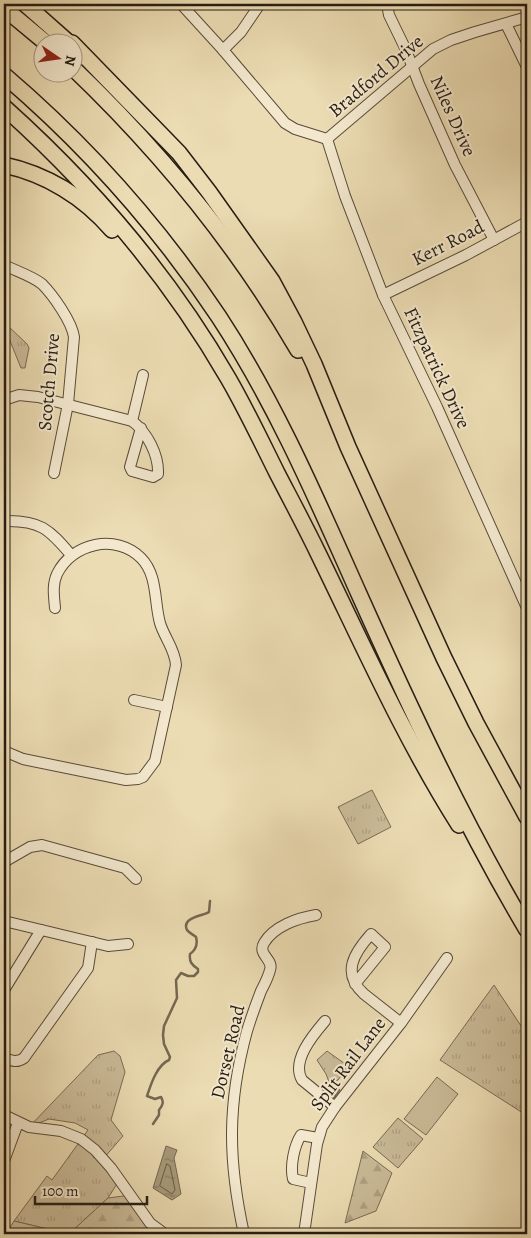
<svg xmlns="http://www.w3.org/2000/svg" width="531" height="1238" font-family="Alegreya,serif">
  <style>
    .grass { fill: url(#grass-tufts); stroke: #786c55 }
    .forest { fill: url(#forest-firs); stroke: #786c55 }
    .pitch { fill: #cabb98; stroke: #786c55 }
    .water { fill: url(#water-ripples); stroke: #746852 }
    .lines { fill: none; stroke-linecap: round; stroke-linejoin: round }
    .shore { stroke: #665c47; stroke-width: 1 }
    .stream { stroke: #746852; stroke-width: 2.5 }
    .minor-casing { stroke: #574c3a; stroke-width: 12 }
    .highway-casing { stroke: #251c12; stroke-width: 18 }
    .minor { stroke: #f3e8ce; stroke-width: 10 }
    .highway { stroke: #ecdcb3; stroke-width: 15 }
    .labels { text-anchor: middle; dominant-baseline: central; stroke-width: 4; stroke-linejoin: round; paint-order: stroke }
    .street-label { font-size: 19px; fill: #251c12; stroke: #f3e8ce }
  </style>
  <defs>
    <pattern id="grass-tufts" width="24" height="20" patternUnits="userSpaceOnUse" patternTransform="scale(1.25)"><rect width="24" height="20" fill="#cabb98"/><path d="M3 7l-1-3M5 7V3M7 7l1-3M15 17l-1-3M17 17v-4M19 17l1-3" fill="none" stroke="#ada082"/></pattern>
    <pattern id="forest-firs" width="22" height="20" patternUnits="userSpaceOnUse" patternTransform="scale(1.25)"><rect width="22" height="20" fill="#cabb98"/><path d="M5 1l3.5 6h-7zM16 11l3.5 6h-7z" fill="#ada082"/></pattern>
    <pattern id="water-ripples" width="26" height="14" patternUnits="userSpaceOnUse" patternTransform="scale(1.25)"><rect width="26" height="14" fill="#a89b7c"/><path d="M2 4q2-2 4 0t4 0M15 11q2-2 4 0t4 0" fill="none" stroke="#897e64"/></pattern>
  </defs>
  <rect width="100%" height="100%" fill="#ecdcb3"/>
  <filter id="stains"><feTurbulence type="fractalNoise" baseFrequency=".004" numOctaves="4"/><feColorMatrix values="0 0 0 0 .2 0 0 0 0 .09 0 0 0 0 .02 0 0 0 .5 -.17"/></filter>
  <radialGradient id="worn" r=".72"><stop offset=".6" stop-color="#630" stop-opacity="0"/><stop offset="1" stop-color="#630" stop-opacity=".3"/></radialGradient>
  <g class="grass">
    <path d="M 7,325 L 27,344 L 29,348 L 25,368 L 21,368 L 4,326 Z"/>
    <path d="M 372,790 L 391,827 L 358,844 L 338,807 Z"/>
    <path d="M 494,985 L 527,1035 L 526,1115 L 440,1060 Z"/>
    <path d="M 114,1051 L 120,1056 L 125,1072 L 111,1120 L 123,1136 L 103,1159 L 120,1179 L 108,1198 L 69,1234 L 14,1221 L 47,1176 L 52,1180 L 88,1130 L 75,1123 L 49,1119 L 29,1127 L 98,1055 Z"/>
    <path d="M 327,1051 L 348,1066 L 338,1080 L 329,1082 L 326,1074 L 317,1060 Z"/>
    <path d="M 398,1118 L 423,1139 L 398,1168 L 373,1147 Z"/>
  </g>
  <g class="forest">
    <path d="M 363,1151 L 392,1173 L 376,1211 L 345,1223 Z"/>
    <path d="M 131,1195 L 150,1223 L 150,1234 L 69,1234 L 108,1198 Z"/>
    <path d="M 14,1221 L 69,1234 L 6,1234 Z"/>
  </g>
  <path class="pitch" d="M 437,1077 L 458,1094 L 426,1135 L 404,1119 Z"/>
  <path class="water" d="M 166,1146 L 177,1150 L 174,1158 L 181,1194 L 172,1200 L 153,1188 Z"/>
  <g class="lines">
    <path class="shore" d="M 167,1164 L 170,1166 L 175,1190 L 172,1194 L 160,1186 Z"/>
    <g class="stream">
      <path d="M 334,1097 L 339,1090"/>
      <path d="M 153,1124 L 159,1115 L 159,1110 C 163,1105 164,1102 161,1097 L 155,1099 L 147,1096 C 151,1084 157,1065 169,1060 L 170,1057 L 164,1044 L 163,1035 L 164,1026 L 177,998 L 176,980 L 181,973 L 188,976 L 194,976 L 198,972 L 198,969 C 192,965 189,962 190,954 C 196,950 198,945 196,937 C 194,935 189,933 187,930 C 181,917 203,916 209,912 L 210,901"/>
    </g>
    <defs>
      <g id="minor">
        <path d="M 181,4 L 223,50 L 285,123 L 295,129 L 327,139"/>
        <path d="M 387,4 L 389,15 L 406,50 L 419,84 L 455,165 L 494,240"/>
        <path d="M 506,24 L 527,67"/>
        <path d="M 223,50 L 241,32 L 260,4"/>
        <path d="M 327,139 L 345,196 L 383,295 L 437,407 L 527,608"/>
        <path d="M 327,139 L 433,49 L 451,40 L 475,32 L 527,17"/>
        <path d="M 4,265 C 16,271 32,276 42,284 C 53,295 72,322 74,337 L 68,404 L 54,473"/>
        <path d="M 383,295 L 466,255 L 527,222"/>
        <path d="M 4,400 L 19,395 L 38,397 L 132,421 C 147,432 159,455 158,474 L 153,477 L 132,471 L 130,467 L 141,428"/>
        <path d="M 132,421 L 143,375"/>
        <path d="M 4,521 C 40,520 49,529 71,555"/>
        <path d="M 134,700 L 167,707"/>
        <path d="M 4,751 L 23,759 L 126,780 L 138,779 L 143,777 L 155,761 L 176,665 C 175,649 164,637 160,623 C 154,602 158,575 141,558 C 116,533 72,543 57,574 C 52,585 54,596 55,608"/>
        <path d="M 4,862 L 30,847 L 42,845 L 125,868 L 136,879"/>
        <path d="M 4,921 L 108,946 L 128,944"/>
        <path d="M 355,984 L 385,947 L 371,934 C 354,953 341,973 364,994 L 401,1023"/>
        <path d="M 4,990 L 41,930"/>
        <path d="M 325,1021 C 313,1035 291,1061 302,1080 L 335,1107"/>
        <path d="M 4,1058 C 12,1061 17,1063 24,1058 L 88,968 L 92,942"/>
        <path d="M 4,1115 L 29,1127 L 61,1131 L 81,1139 L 95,1150 L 111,1168 L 150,1223 L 165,1234"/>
        <path d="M 4,1161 L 18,1123"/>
        <path d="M 311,1183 L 293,1179 C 290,1166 294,1146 301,1135 L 318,1138"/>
        <path d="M 244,1234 C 228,1161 227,1104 247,1031 C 251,1018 256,1004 261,991 C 264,985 268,978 270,970 C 274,959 257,955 264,943 C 274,926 298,918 316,915"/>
        <path d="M 304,1234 L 317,1144 L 322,1127 L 335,1107 L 401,1023 L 447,958"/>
      </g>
      <g id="highway">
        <path d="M 25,4 L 68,42"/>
        <path d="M 4,8 L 45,42"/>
        <path d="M 72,43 L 179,153 L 209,192 L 272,281 L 294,322 L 314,364 L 348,447 L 444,658 L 476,723 L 527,817"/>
        <path d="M 72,67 C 160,151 237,245 298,350"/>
        <path d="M 4,75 C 86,145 159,227 219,317 C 276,404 317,500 359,594 C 410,708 463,822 527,930"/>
        <path d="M 4,107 C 91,185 169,276 228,378 C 246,409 261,441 277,473 C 291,500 305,526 318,553 C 363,645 404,738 459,825"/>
        <path d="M 4,165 C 46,174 84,197 112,230"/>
      </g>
    </defs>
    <use href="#minor" class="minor-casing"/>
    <use href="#highway" class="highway-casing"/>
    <use href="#minor" class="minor"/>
    <use href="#highway" class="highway"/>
  </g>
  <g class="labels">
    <g class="street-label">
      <text transform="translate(376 76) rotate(-40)">Bradford Drive</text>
      <text transform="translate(453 116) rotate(66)">Niles Drive</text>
      <text transform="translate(448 243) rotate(-27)">Kerr Road</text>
      <text transform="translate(437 368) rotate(65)">Fitzpatrick Drive</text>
      <text transform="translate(49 382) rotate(-85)">Scotch Drive</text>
      <text transform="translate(228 1052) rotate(-77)">Dorset Road</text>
      <text transform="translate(348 1064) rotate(-53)">Split Rail Lane</text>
    </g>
  </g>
  <rect width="531" height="1238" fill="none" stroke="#ecdcb3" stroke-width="20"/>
  <rect x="5" y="5" width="521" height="1228" fill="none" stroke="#251c12" stroke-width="2.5"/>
  <rect x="10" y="10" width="511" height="1218" fill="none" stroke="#251c12"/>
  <g transform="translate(58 58) rotate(103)"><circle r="24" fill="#f3e8ce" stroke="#a19683"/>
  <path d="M0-4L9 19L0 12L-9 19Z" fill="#8f2418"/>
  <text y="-8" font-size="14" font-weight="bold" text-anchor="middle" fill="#251c12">N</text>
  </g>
  <path d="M35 1196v8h112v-8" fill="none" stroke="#251c12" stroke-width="2.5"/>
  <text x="42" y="1196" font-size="15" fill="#251c12" stroke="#f3e8ce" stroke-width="4" paint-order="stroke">100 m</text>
  <rect width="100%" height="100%" filter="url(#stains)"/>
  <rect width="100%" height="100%" fill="url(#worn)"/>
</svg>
